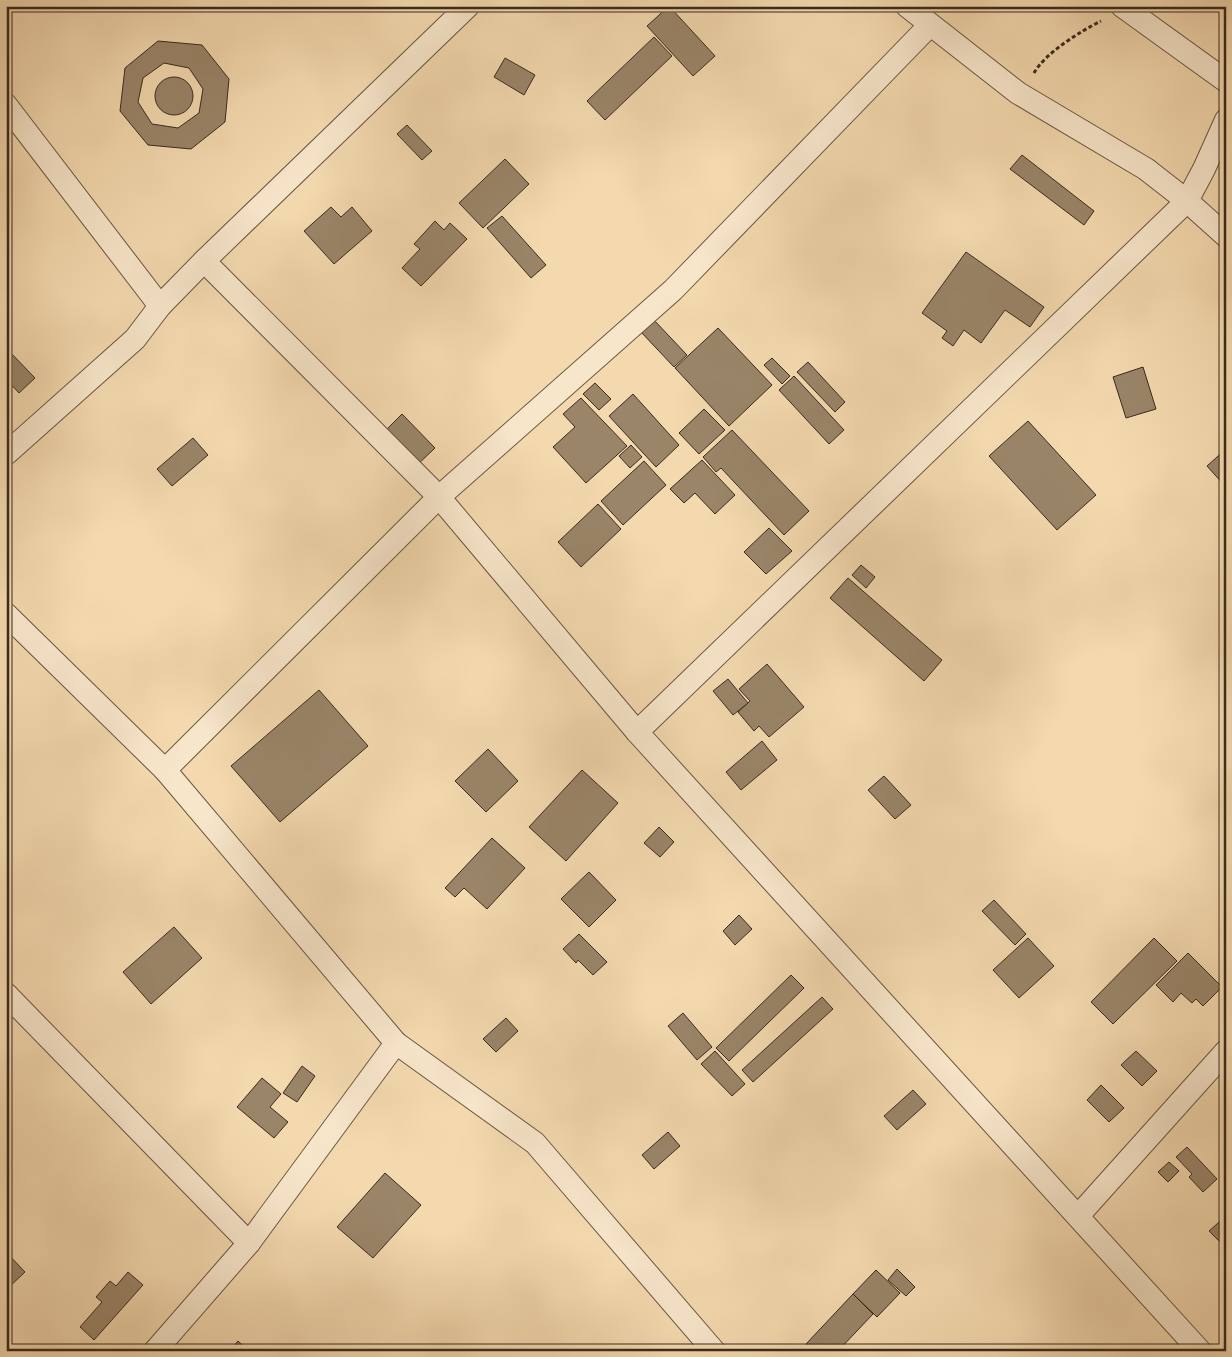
<svg xmlns="http://www.w3.org/2000/svg" width="1232" height="1357" font-family="Cardo,serif">
  <style>
    .building { fill: #9a8569; stroke: #392b1e; fill-rule: evenodd }
    .lines { fill: none; stroke-linecap: round; stroke-linejoin: round }
    .minor-casing { stroke: #685642; stroke-width: 24 }
    .path { stroke: #392b1e; stroke-width: 3; stroke-dasharray: 4 2.5; stroke-linecap: butt }
    .minor { stroke: #f8e6cb; stroke-width: 22 }
  </style>
  <rect width="100%" height="100%" fill="#f4d9af"/>
  <filter id="stains"><feTurbulence type="fractalNoise" baseFrequency=".004" numOctaves="4"/><feColorMatrix values="0 0 0 0 .2 0 0 0 0 .09 0 0 0 0 .02 0 0 0 .5 -.17"/></filter>
  <radialGradient id="worn" r=".72"><stop offset=".6" stop-color="#630" stop-opacity="0"/><stop offset="1" stop-color="#630" stop-opacity=".3"/></radialGradient>
  <g class="building">
    <path d="M 669,6 L 715,56 L 693,76 L 647,26 Z"/>
    <path d="M 654,37 L 672,56 L 605,120 L 587,101 Z"/>
    <path d="M 158,41 L 202,45 L 229,79 L 225,122 L 191,149 L 148,145 L 120,111 L 125,68 ZM 164,63 L 189,68 L 203,89 L 199,113 L 178,128 L 152,124 L 138,102 L 143,78 Z"/>
    <path d="M 505,58 L 535,75 L 524,95 L 494,77 Z"/>
    <circle cx="174" cy="96" r="19"/>
    <path d="M 407,125 L 432,151 L 422,160 L 397,134 Z"/>
    <path d="M 1022,155 L 1094,211 L 1084,225 L 1010,169 Z"/>
    <path d="M 505,159 L 529,184 L 483,228 L 459,203 Z"/>
    <path d="M 331,207 L 341,217 L 352,207 L 372,231 L 334,264 L 304,231 Z"/>
    <path d="M 502,216 L 546,265 L 531,278 L 487,228 Z"/>
    <path d="M 435,221 L 444,230 L 450,223 L 467,239 L 421,286 L 402,268 L 420,249 L 414,244 Z"/>
    <path d="M 966,252 L 1044,307 L 1030,327 L 1005,310 L 981,343 L 964,330 L 953,346 L 942,338 L 947,331 L 922,313 Z"/>
    <path d="M 653,319 L 687,355 L 674,367 L 640,331 Z"/>
    <path d="M 718,328 L 772,385 L 729,426 L 675,368 Z"/>
    <path d="M 8,350 L 35,378 L 19,393 L 6,379 L 6,351 Z"/>
    <path d="M 772,358 L 790,376 L 782,384 L 764,365 Z"/>
    <path d="M 808,362 L 845,402 L 835,412 L 797,372 Z"/>
    <path d="M 1143,367 L 1156,409 L 1126,418 L 1113,377 Z"/>
    <path d="M 794,376 L 844,430 L 829,444 L 779,390 Z"/>
    <path d="M 595,383 L 611,399 L 599,410 L 583,394 Z"/>
    <path d="M 633,394 L 679,445 L 656,467 L 609,416 Z"/>
    <path d="M 581,398 L 627,446 L 586,483 L 553,447 L 575,427 L 563,414 Z"/>
    <path d="M 704,409 L 725,430 L 699,454 L 679,433 Z"/>
    <path d="M 402,414 L 435,448 L 415,467 L 383,433 Z"/>
    <path d="M 1028,421 L 1096,495 L 1057,530 L 989,456 Z"/>
    <path d="M 732,430 L 809,511 L 784,535 L 721,468 L 716,472 L 703,457 Z"/>
    <path d="M 193,438 L 208,455 L 172,486 L 157,469 Z"/>
    <path d="M 631,445 L 642,457 L 630,468 L 619,456 Z"/>
    <path d="M 1226,449 L 1226,483 L 1224,485 L 1207,466 Z"/>
    <path d="M 702,460 L 735,495 L 715,514 L 695,493 L 684,503 L 670,489 Z"/>
    <path d="M 644,461 L 666,485 L 623,525 L 601,501 Z"/>
    <path d="M 598,504 L 621,529 L 581,567 L 558,542 Z"/>
    <path d="M 769,528 L 792,551 L 766,574 L 744,552 Z"/>
    <path d="M 861,565 L 875,577 L 866,588 L 852,575 Z"/>
    <path d="M 848,578 L 942,660 L 924,681 L 830,598 Z"/>
    <path d="M 767,664 L 804,707 L 769,737 L 759,726 L 754,731 L 738,712 L 750,701 L 739,689 Z"/>
    <path d="M 728,679 L 748,703 L 733,715 L 713,691 Z"/>
    <path d="M 319,690 L 368,746 L 280,822 L 231,766 Z"/>
    <path d="M 762,741 L 777,760 L 741,790 L 726,772 Z"/>
    <path d="M 488,749 L 518,781 L 486,812 L 455,781 Z"/>
    <path d="M 582,770 L 618,803 L 566,861 L 529,827 Z"/>
    <path d="M 884,776 L 911,805 L 895,819 L 868,790 Z"/>
    <path d="M 659,827 L 674,842 L 660,857 L 644,843 Z"/>
    <path d="M 492,838 L 525,868 L 487,909 L 464,888 L 455,897 L 445,888 Z"/>
    <path d="M 589,872 L 616,900 L 589,927 L 561,899 Z"/>
    <path d="M 994,900 L 1026,934 L 1015,945 L 982,911 Z"/>
    <path d="M 739,915 L 752,929 L 735,945 L 723,931 Z"/>
    <path d="M 174,927 L 202,958 L 151,1004 L 123,972 Z"/>
    <path d="M 579,934 L 607,962 L 593,975 L 578,960 L 576,963 L 563,949 Z"/>
    <path d="M 1028,938 L 1054,966 L 1019,998 L 993,970 Z"/>
    <path d="M 1154,938 L 1177,961 L 1113,1024 L 1091,1002 Z"/>
    <path d="M 1188,953 L 1222,987 L 1203,1006 L 1196,999 L 1192,1003 L 1181,993 L 1173,1002 L 1156,985 Z"/>
    <path d="M 791,975 L 804,988 L 729,1061 L 716,1048 Z"/>
    <path d="M 822,997 L 833,1009 L 753,1082 L 742,1070 Z"/>
    <path d="M 683,1013 L 712,1047 L 697,1060 L 668,1026 Z"/>
    <path d="M 506,1018 L 518,1031 L 496,1052 L 483,1039 Z"/>
    <path d="M 715,1051 L 745,1084 L 732,1096 L 701,1064 Z"/>
    <path d="M 1136,1051 L 1157,1071 L 1142,1086 L 1121,1065 Z"/>
    <path d="M 302,1066 L 315,1076 L 297,1102 L 283,1093 Z"/>
    <path d="M 262,1078 L 281,1094 L 270,1107 L 288,1122 L 274,1138 L 237,1107 Z"/>
    <path d="M 1101,1085 L 1124,1108 L 1109,1122 L 1087,1100 Z"/>
    <path d="M 913,1090 L 926,1104 L 897,1130 L 884,1116 Z"/>
    <path d="M 668,1132 L 680,1146 L 654,1169 L 642,1155 Z"/>
    <path d="M 1187,1147 L 1217,1179 L 1203,1192 L 1189,1177 L 1192,1174 L 1176,1157 Z"/>
    <path d="M 1169,1162 L 1179,1171 L 1168,1182 L 1158,1172 Z"/>
    <path d="M 385,1173 L 421,1205 L 373,1258 L 337,1227 Z"/>
    <path d="M 1226,1216 L 1226,1248 L 1209,1231 Z"/>
    <path d="M 6,1252 L 25,1272 L 6,1290 Z"/>
    <path d="M 897,1269 L 915,1287 L 906,1296 L 888,1280 Z"/>
    <path d="M 876,1270 L 900,1293 L 877,1317 L 853,1294 Z"/>
    <path d="M 128,1272 L 143,1285 L 94,1340 L 80,1327 L 102,1302 L 96,1297 L 110,1281 L 116,1286 Z"/>
    <path d="M 853,1294 L 873,1314 L 838,1351 L 813,1351 L 806,1344 Z"/>
    <path d="M 238,1341 L 249,1351 L 229,1351 Z"/>
  </g>
  <g class="lines">
    <defs>
      <g id="minor">
        <path d="M 907,6 L 1018,93 L 1146,169 L 1187,201 L 1226,236"/>
        <path d="M 1122,6 L 1226,81"/>
        <path d="M 6,105 L 160,306"/>
        <path d="M 204,261 L 439,497 L 637,732 L 1200,1351"/>
        <path d="M 6,454 L 135,339 L 160,306 L 204,261 L 468,6"/>
        <path d="M 6,614 L 165,770 L 396,1043 L 535,1143 L 714,1351"/>
        <path d="M 637,732 L 1187,201 L 1204,169 L 1226,120"/>
        <path d="M 165,770 L 439,497 L 673,290 L 930,25"/>
        <path d="M 6,994 L 249,1243"/>
        <path d="M 1078,1216 L 1226,1051"/>
        <path d="M 155,1351 L 249,1243 L 396,1043"/>
      </g>
    </defs>
    <use href="#minor" class="minor-casing"/>
    <path class="path" d="M 1034,73 C 1045,53 1081,31 1101,21"/>
    <use href="#minor" class="minor"/>
  </g>
  <rect width="1232" height="1357" fill="none" stroke="#f4d9af" stroke-width="25"/>
  <rect x="8" y="8" width="1217" height="1342" fill="none" stroke="#392b1e" stroke-width="2.5"/>
  <rect x="12" y="12" width="1207" height="1332" fill="none" stroke="#392b1e"/>
  <rect width="100%" height="100%" filter="url(#stains)"/>
  <rect width="100%" height="100%" fill="url(#worn)"/>
</svg>
